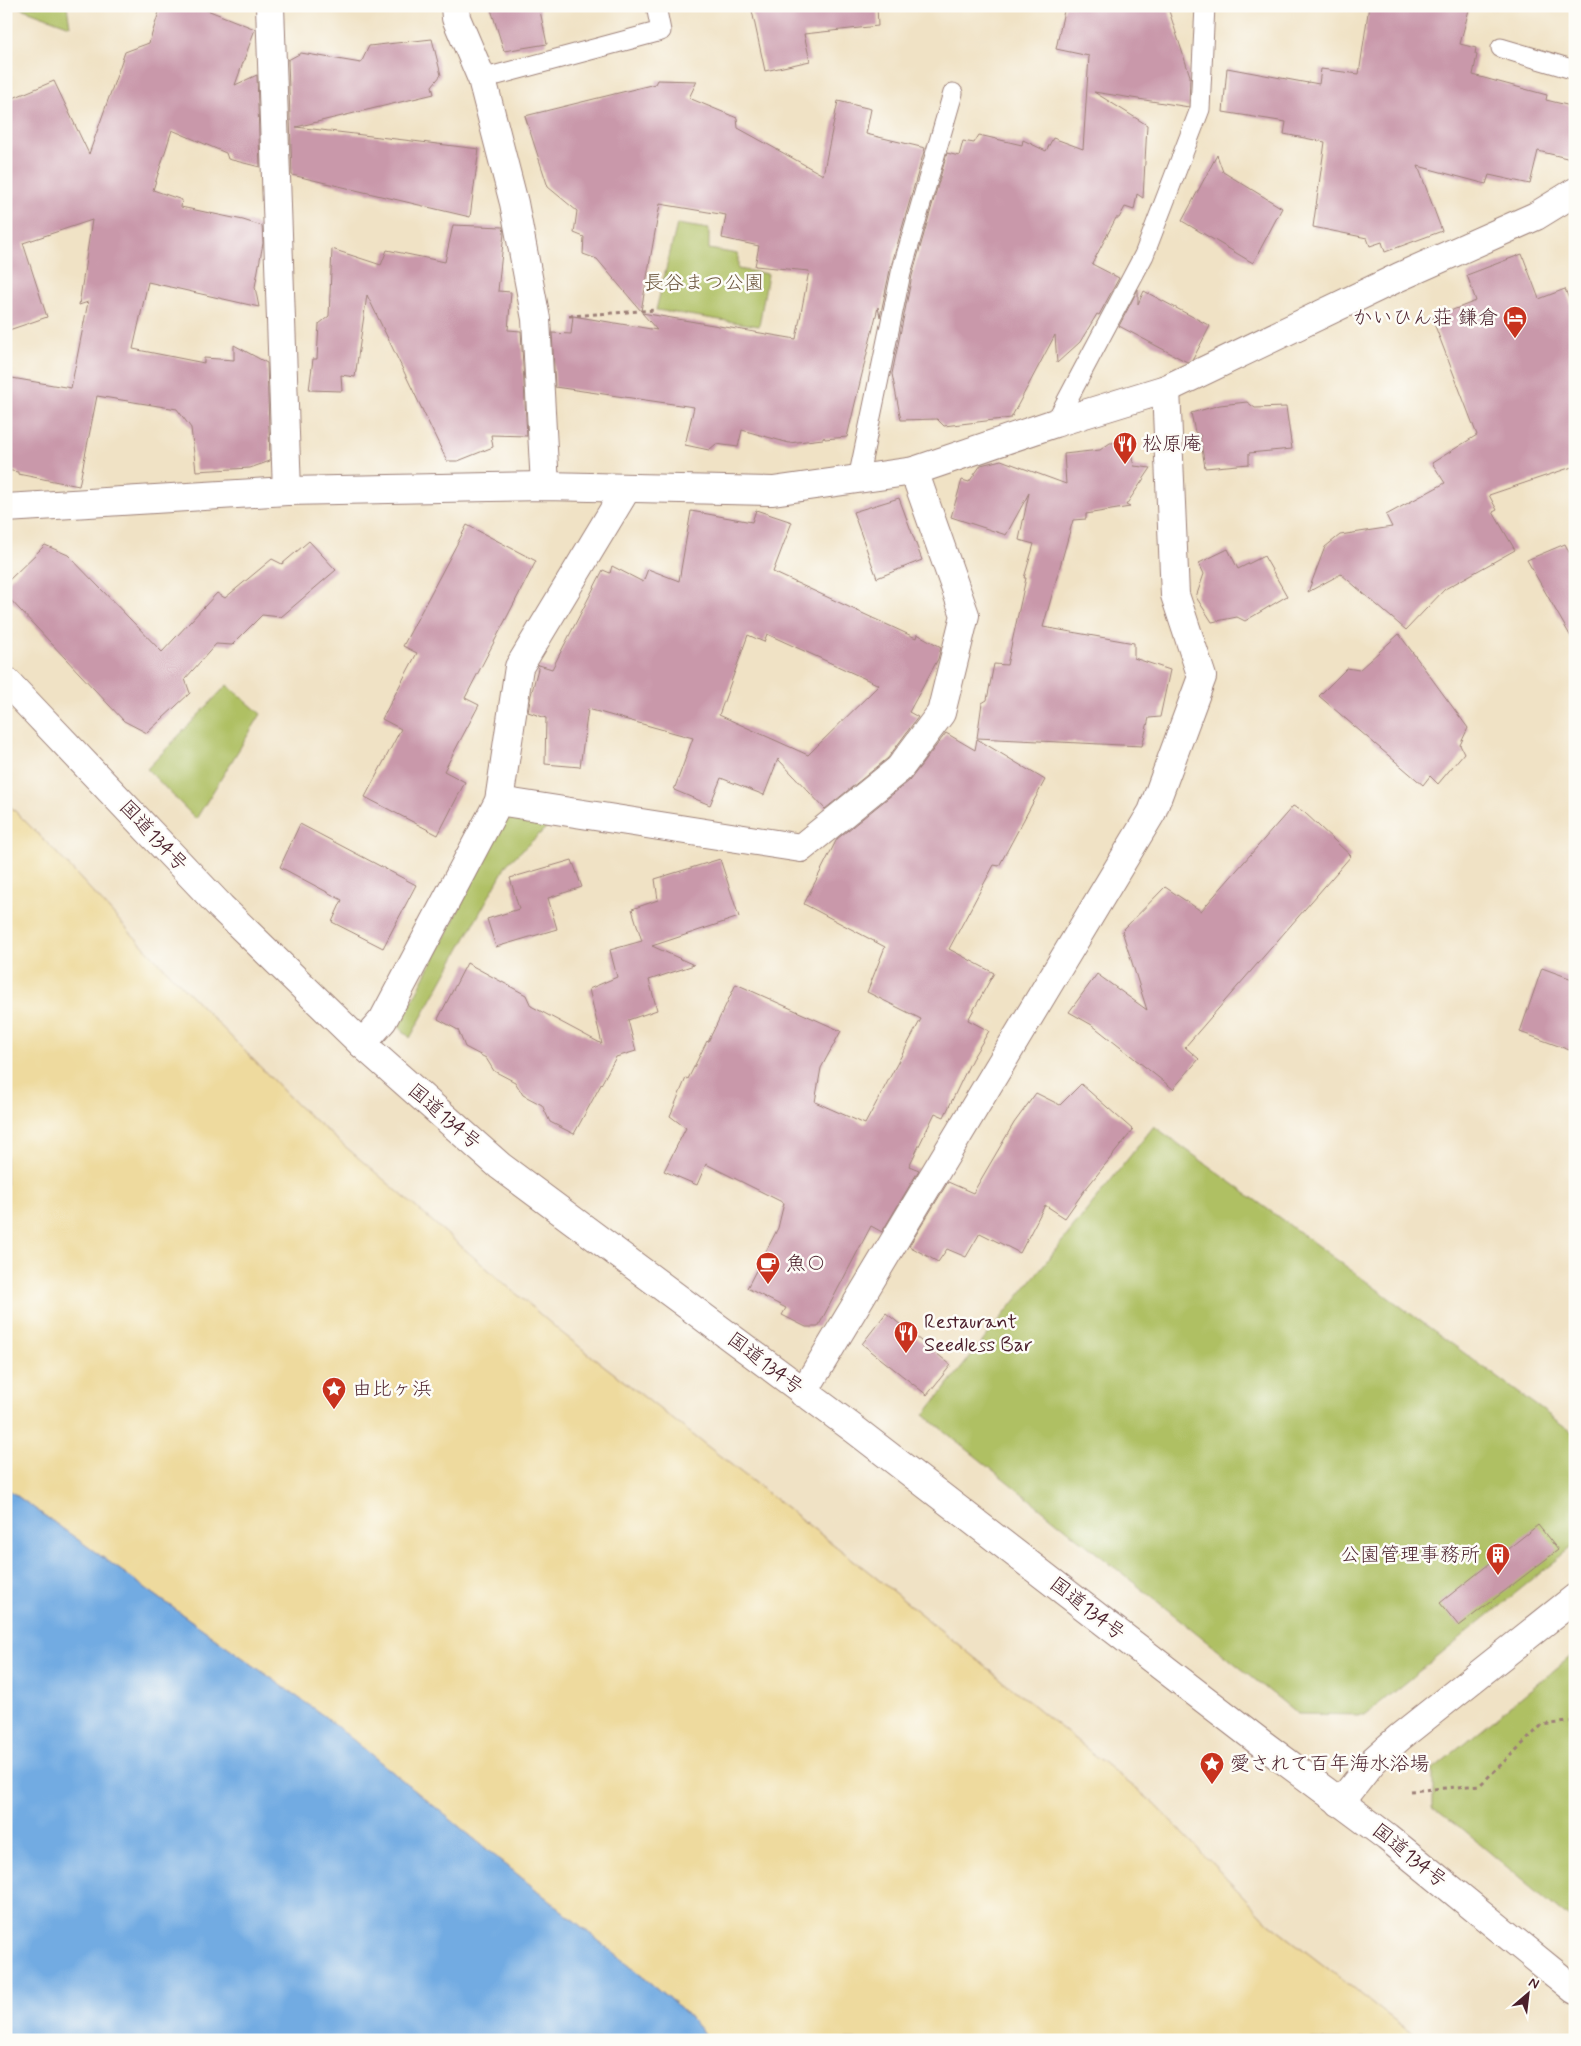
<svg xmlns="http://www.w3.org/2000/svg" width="1581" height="2046" font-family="Mynerve,'Klee One',sans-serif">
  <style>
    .green { fill: #afc063; stroke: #7c7047 }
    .sand { fill: #eeda9e; stroke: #9c7c64 }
    .water { fill: #72abe2; stroke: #5e6586 }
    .building { fill: #c998aa; fill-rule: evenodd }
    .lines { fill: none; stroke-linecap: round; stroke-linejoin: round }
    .lane-casing { stroke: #9d8078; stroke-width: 21 }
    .street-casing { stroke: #9d8078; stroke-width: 30 }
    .secondary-casing { stroke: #9d8078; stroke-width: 30 }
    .highway-casing { stroke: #9d8078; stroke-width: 30 }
    .path { stroke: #9d8078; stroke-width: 3; stroke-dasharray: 4 4; stroke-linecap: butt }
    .lane { stroke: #fff; stroke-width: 19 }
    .street { stroke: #fff; stroke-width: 28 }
    .secondary { stroke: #fff; stroke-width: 28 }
    .highway { stroke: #fff; stroke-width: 28 }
    .labels { text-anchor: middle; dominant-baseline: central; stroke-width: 5; stroke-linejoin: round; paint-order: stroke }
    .park-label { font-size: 20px; fill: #6d573f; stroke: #fdfcf7 }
    .poi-label { font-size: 20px; fill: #4a1f2b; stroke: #fdfcf7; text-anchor: start }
    .street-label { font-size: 20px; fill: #4a1f2b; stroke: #fdfcf7 }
  </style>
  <rect width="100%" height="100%" fill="#fdfcf7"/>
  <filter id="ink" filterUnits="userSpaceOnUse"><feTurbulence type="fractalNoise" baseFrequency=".02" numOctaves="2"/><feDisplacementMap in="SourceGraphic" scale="10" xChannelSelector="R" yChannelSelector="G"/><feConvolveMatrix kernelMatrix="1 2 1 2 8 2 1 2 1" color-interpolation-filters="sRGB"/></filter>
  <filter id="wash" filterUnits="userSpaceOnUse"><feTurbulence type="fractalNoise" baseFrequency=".0096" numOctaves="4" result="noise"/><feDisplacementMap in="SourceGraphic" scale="20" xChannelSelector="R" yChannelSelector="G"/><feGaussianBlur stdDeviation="1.12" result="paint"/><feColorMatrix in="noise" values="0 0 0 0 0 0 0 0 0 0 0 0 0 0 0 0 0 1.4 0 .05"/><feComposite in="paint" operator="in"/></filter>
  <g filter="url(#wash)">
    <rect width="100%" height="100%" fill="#f0e2c5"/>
    <g class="green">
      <path d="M 15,6 L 67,6 L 70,26 Z"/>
      <path d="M 677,224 L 709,229 L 709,249 L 738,254 L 738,269 L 768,274 L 759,326 L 656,310 Z"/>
      <path d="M 227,685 L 261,714 L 196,819 L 147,769 Z"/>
      <path d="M 510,809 L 556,819 L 507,864 L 410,1038 L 399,1027 Z"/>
      <path d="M 1154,1126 L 1575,1434 L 1575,1545 L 1365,1715 L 1298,1714 L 924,1415 Z"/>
      <path d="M 1575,1653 L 1575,1924 L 1457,1825 L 1433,1807 L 1433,1769 Z"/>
    </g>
    <path class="sand" d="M 6,802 L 53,849 L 127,929 L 297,1105 L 562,1333 L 869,1572 L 1156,1805 L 1269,1923 L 1420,2040 L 710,2040 L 682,2009 L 324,1716 L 6,1488 Z"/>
    <path class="water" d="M 6,1488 L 324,1716 L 682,2009 L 710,2040 L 6,2040 Z"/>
    <g id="blocks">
      <g class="building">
        <path d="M 161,6 L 197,6 L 255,29 L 235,85 L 257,75 L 260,167 L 228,159 L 226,153 L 172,130 L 153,190 L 182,200 L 181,207 L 243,220 L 262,226 L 263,243 L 255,287 L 259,307 L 148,282 L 133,349 L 204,363 L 204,358 L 234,360 L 234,345 L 267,363 L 270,461 L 250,468 L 196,471 L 191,428 L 177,409 L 97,396 L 79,486 L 18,474 L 18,472 L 6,470 L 6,377 L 71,388 L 88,302 L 79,305 L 92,220 L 23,243 L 47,317 L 6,331 L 6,101 L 54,81 L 89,154 L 125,52 L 149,43 Z"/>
        <path d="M 490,6 L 539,6 L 547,44 L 504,51 Z"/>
        <path d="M 751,6 L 877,6 L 878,26 L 804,34 L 810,61 L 765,71 Z"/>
        <path d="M 1065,6 L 1130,6 L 1169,11 L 1190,76 L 1189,107 L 1094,92 L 1147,125 L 1143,198 L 1137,194 L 1134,210 L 1125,207 L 1119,218 L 1116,218 L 1092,264 L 1119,278 L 1099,315 L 1097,314 L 1080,342 L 1057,363 L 1055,335 L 1011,418 L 944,426 L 937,419 L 901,420 L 892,374 L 912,276 L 947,153 L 959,156 L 963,141 L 974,143 L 979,135 L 1022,145 L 1023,140 L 1046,151 L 1053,138 L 1083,149 L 1089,56 L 1056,49 Z"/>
        <path d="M 1369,6 L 1470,6 L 1460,44 L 1476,48 L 1475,54 L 1477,55 L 1473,75 L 1547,95 L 1546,100 L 1575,107 L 1575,160 L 1538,151 L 1530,184 L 1489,175 L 1486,184 L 1418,166 L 1442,231 L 1385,252 L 1382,242 L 1370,246 L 1367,238 L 1313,227 L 1325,142 L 1284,134 L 1286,122 L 1223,112 L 1227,68 L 1308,83 L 1308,82 L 1319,84 L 1321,69 L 1359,74 Z"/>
        <path d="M 432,39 L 441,75 L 432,86 L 434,94 L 296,127 L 479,149 L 470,217 L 292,175 L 288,60 L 301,53 L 361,63 L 369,46 Z"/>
        <path d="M 657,80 L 697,81 L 689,98 L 737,118 L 738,128 L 823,175 L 838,101 L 871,109 L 866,134 L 925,148 L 890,270 L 880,317 L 878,307 L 847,437 L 825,439 L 824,437 L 823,439 L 789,443 L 742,430 L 738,447 L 716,444 L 709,450 L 685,445 L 694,407 L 555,387 L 552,333 L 571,334 L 573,316 L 657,330 L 642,313 L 796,339 L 809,271 L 755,266 L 759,246 L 722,238 L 726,215 L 660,204 L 641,311 L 597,259 L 583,254 L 584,237 L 574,233 L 577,211 L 548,187 L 525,116 L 655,84 Z"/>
        <path d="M 1217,155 L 1223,172 L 1282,208 L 1253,263 L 1182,221 Z"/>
        <path d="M 453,225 L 503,227 L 504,233 L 498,291 L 511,292 L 508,330 L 521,331 L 527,436 L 491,435 L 493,447 L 458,461 L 447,461 L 367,295 L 355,377 L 341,375 L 342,391 L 309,390 L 313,359 L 317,359 L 319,324 L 329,316 L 332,249 L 381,265 L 387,250 L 445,262 Z"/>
        <path d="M 1522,254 L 1539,299 L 1565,289 L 1575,314 L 1575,466 L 1489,495 L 1497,510 L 1493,512 L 1515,550 L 1445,589 L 1406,630 L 1341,574 L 1308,592 L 1325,547 L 1340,535 L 1392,527 L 1386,515 L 1445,483 L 1432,463 L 1477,435 L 1432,318 L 1476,301 L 1467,275 Z"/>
        <path d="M 1138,289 L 1138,304 L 1144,291 L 1210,326 L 1193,359 L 1187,362 L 1119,326 Z"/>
        <path d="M 1247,402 L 1255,408 L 1286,407 L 1292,449 L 1249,453 L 1249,464 L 1205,468 L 1200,435 L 1195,432 L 1191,413 L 1220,405 Z"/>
        <path d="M 1128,442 L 1134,466 L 1151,468 L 1126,505 L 1130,507 L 1086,514 L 1086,519 L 1073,520 L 1043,627 L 1134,643 L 1134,658 L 1170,670 L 1160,717 L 1149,718 L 1142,746 L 977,738 L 982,703 L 987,700 L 994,664 L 1007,665 L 1026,578 L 1024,578 L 1034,544 L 1019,540 L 1029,493 L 1006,535 L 951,517 L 962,480 L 969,482 L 981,465 L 1001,460 L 1066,484 L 1064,454 L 1100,450 L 1110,443 Z"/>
        <path d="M 899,498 L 922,560 L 877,578 L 853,512 Z"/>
        <path d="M 756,510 L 792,522 L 773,572 L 916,638 L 917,634 L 941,647 L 938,659 L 909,712 L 918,717 L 888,758 L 825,809 L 778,759 L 764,795 L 721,778 L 710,805 L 674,790 L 693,738 L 588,709 L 580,767 L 545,764 L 546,718 L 528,712 L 531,695 L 539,665 L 552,669 L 603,570 L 610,573 L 612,566 L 643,582 L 648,569 L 679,581 L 691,511 L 752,522 ZM 767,634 L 879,685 L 808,755 L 719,715 L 748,635 L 764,642 Z"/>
        <path d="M 467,525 L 536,561 L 465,698 L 479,705 L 444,771 L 465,782 L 438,835 L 365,797 L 401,729 L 382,719 L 417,653 L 403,646 Z"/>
        <path d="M 309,541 L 336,570 L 281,617 L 262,615 L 232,645 L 216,644 L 185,679 L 190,693 L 147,733 L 124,721 L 6,595 L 6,583 L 45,545 L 68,555 L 162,652 L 217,593 L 225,598 L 272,559 L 282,564 Z"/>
        <path d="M 1565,544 L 1570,554 L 1575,556 L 1575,644 L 1527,560 Z"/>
        <path d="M 1228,549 L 1238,569 L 1264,556 L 1287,596 L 1245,621 L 1237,617 L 1212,622 L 1196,597 L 1204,574 L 1199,563 Z"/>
        <path d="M 1399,634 L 1468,728 L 1460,745 L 1464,753 L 1438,784 L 1430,776 L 1423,785 L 1319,696 L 1347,668 L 1359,670 Z"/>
        <path d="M 946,733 L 975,750 L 977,739 L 1045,780 L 999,866 L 994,865 L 949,949 L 994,973 L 968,1020 L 989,1031 L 972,1059 L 944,1117 L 935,1113 L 909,1166 L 919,1170 L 882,1232 L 871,1226 L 818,1327 L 806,1327 L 782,1315 L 786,1308 L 747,1288 L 778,1228 L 784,1203 L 706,1164 L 697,1185 L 664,1171 L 686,1128 L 670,1116 L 686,1078 L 688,1079 L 707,1041 L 708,1042 L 736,984 L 841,1031 L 821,1068 L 815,1102 L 865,1124 L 921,1019 L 867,992 L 885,947 L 804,904 L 837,839 L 909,781 Z"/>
        <path d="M 1293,806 L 1304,812 L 1351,856 L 1185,1047 L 1199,1059 L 1173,1089 L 1092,1025 L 1069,1012 L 1097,974 L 1147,1010 L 1122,931 L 1165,887 L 1201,911 Z"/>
        <path d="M 300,824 L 416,885 L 383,948 L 332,922 L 342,900 L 280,867 Z"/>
        <path d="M 720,859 L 739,917 L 652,946 L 694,965 L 649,980 L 657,1010 L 628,1020 L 636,1051 L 616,1057 L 574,1134 L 550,1122 L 542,1105 L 523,1095 L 515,1082 L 494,1071 L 486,1058 L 465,1047 L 458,1030 L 438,1019 L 467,963 L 526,995 L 531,1006 L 602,1044 L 589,989 L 617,977 L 610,950 L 642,941 L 632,909 L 658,900 L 655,879 Z"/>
        <path d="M 572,860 L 582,887 L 548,898 L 557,929 L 496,947 L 487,919 L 519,909 L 510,878 Z"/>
        <path d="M 1542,968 L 1575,980 L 1575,1052 L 1520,1032 Z"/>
        <path d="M 1081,1084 L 1133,1130 L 1084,1191 L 1065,1218 L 1045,1205 L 1020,1253 L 980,1233 L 966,1257 L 947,1249 L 938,1262 L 909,1246 L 948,1182 L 973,1193 L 1014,1123 L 1036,1093 L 1060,1105 Z"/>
        <path d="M 886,1313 L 951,1365 L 927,1395 L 862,1344 Z"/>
        <path d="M 1538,1525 L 1558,1550 L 1459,1626 L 1440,1603 Z"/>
      </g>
    </g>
  </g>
  <g filter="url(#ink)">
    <use href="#blocks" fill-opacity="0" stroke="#9d8078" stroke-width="1"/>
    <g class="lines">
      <defs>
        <g id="lane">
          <path d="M 1501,48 L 1575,70"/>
          <path d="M 482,79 L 661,31 L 656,6"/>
          <path d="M 1055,423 L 1144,255 L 1200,109 L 1205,6"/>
          <path d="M 858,479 L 901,273 L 953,93"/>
        </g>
        <g id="street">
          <path d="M 270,6 L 287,491"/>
          <path d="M 455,6 L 456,18 L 482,79 L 514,203 L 536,319 L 545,486"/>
          <path d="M 6,508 L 287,491 L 545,486 L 773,491 L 914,471 L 1055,423 L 1166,389 L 1399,277 L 1536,216 L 1575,192"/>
          <path d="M 499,801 L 801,848 L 899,769 L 941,713 L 965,615 L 914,471"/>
          <path d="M 362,1044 L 383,1020 L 499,801 L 519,667 L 627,488"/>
          <path d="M 803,1393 L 1152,812 L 1202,677 L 1175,595 L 1166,389"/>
        </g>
        <path id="secondary" d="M 1340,1803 L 1373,1761 L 1400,1737 L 1575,1598"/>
        <path id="highway" d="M 6,681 L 221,907 L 362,1044 L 500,1166 L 854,1429 L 1261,1743 L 1387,1837 L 1575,1990"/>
      </defs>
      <use href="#lane" class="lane-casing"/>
      <use href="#street" class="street-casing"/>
      <use href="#secondary" class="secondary-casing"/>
      <use href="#highway" class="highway-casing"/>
      <g class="path">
        <path d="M 569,316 L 656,310"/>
        <path d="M 1410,1791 L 1480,1785 L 1542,1725 L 1575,1721"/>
      </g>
      <use href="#lane" class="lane"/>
      <use href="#street" class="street"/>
      <use href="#secondary" class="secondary"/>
      <use href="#highway" class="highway"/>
    </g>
  </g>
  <defs>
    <symbol id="hotel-pin" viewBox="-11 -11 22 30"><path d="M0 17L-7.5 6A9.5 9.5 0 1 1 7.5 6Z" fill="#c8321e" stroke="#fdfcf7"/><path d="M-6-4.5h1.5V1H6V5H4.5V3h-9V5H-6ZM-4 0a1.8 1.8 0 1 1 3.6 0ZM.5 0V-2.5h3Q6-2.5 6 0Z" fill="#fff"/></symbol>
    <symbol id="restaurant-pin" viewBox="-11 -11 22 30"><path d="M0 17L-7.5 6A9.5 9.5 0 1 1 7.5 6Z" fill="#c8321e" stroke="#fdfcf7"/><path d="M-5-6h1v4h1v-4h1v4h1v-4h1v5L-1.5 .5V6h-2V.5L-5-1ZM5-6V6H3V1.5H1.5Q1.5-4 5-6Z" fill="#fff"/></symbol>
    <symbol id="cafe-pin" viewBox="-11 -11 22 30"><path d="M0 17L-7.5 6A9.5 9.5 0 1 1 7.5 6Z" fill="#c8321e" stroke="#fdfcf7"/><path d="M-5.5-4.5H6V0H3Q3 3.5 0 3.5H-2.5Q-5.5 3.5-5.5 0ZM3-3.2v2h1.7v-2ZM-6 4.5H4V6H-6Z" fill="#fff"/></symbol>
    <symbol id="sight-pin" viewBox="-11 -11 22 30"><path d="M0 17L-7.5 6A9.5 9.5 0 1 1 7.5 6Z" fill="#c8321e" stroke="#fdfcf7"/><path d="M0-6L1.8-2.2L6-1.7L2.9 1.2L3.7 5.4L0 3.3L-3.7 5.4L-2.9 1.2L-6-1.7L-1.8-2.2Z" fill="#fff"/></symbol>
    <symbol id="building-pin" viewBox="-11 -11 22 30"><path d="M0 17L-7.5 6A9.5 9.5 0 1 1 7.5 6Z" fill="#c8321e" stroke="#fdfcf7"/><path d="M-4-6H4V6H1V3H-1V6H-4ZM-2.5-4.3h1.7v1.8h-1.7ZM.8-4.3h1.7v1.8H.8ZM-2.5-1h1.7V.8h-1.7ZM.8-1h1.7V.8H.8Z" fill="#fff"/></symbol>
  </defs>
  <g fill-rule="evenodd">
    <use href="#hotel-pin" x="1501" y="304" width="28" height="38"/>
    <use href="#restaurant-pin" x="1111" y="430" width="28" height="38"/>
    <use href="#cafe-pin" x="754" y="1250" width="28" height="38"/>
    <use href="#restaurant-pin" x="892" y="1319" width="28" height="38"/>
    <use href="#sight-pin" x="320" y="1375" width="28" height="38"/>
    <use href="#building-pin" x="1484" y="1541" width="28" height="38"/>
    <use href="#sight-pin" x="1198" y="1750" width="28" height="38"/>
  </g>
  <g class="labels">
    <g class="park-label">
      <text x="704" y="283">長谷まつ公園</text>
    </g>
    <g class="poi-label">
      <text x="1498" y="318" text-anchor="end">かいひん荘 鎌倉</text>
      <text x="1142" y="444">松原庵</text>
      <text x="786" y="1264">魚〇</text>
      <text x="924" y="1322">Restaurant<tspan x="924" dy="23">Seedless Bar</tspan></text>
      <text x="352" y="1389">由比ヶ浜</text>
      <text x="1480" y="1555" text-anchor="end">公園管理事務所</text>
      <text x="1230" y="1764">愛されて百年海水浴場</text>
    </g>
    <g class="street-label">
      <text transform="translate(153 836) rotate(47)">国道134号</text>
      <text transform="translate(444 1117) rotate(41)">国道134号</text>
      <text transform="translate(765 1364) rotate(37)">国道134号</text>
      <text transform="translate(1087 1609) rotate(38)">国道134号</text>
      <text transform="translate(1409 1856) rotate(39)">国道134号</text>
    </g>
  </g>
  <rect width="1581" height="2046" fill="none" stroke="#fdfcf7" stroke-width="25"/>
  <g transform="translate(1528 1994) rotate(28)" stroke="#fdfcf7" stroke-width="4" paint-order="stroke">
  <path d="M0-4L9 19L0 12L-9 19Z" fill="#4a1f2b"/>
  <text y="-8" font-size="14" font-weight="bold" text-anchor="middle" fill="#4a1f2b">N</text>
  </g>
</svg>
